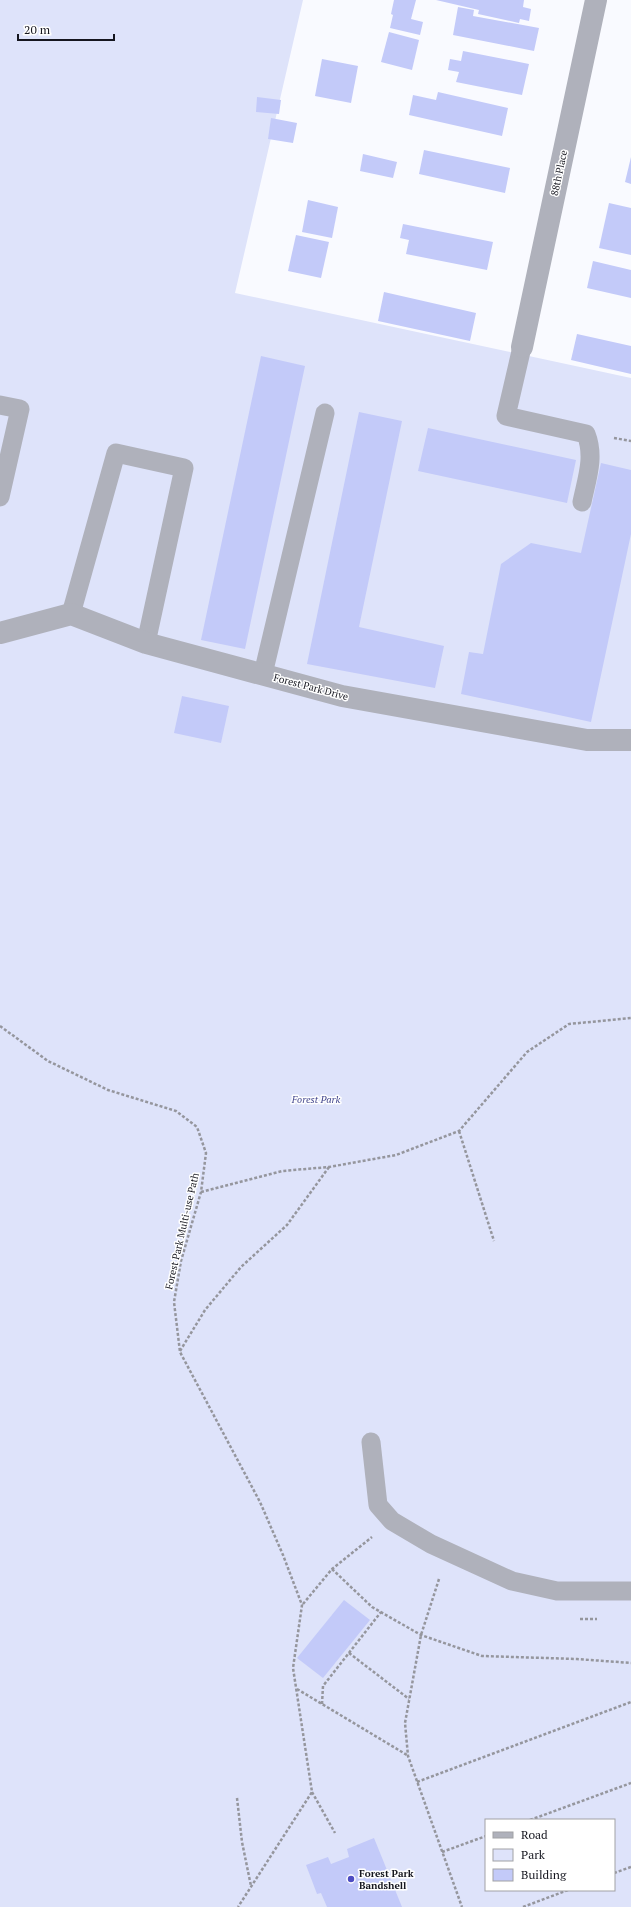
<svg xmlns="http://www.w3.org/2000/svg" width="631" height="1907" font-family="'PT Serif',serif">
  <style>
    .green { fill: #dee3fa; fill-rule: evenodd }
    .building { fill: #c3caf9 }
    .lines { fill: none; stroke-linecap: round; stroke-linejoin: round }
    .path { stroke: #95969d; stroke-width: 2.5; stroke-dasharray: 3 2; stroke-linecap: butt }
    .lane { stroke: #afb1bb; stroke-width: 19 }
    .street { stroke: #afb1bb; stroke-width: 22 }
    .poi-dot { fill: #4d4cc2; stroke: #fff; stroke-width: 1.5 }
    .labels { text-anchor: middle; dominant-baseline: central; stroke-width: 3; stroke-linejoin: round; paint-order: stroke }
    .street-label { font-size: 10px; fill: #15161f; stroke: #fff }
    .park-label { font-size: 10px; font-style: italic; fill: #45498f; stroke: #fff }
    .poi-label { font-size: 10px; font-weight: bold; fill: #15161f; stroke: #fff; text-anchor: start }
  </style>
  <rect width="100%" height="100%" fill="#f9faff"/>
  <path class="green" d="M 0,0 L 303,0 L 235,293 L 631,378 L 631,1907 L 0,1907 ZM 486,1820 L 614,1820 L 614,1890 L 486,1890 Z"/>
  <g class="building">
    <path d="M 394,0 L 416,0 L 411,19 L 423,22 L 420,35 L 390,28 L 393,15 L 391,14 Z"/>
    <path d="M 436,0 L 524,0 L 523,7 L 531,9 L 529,21 L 520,19 L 519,23 L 478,14 L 479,10 Z"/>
    <path d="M 458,7 L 474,10 L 473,16 L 539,28 L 534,51 L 453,35 Z"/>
    <path d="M 389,32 L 419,40 L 412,70 L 381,62 Z"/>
    <path d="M 463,51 L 529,64 L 522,95 L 456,82 L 459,72 L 448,70 L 450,59 L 461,61 Z"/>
    <path d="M 322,59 L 358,66 L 351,103 L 315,96 Z"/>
    <path d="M 438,92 L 508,108 L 502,136 L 409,115 L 413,95 L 436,100 Z"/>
    <path d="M 257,97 L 281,100 L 279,114 L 256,112 Z"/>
    <path d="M 271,118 L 297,123 L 293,143 L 268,139 Z"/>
    <path d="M 424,150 L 510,168 L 505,193 L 419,174 Z"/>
    <path d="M 363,154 L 397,162 L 393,178 L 360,171 Z"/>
    <path d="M 631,157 L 631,184 L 625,182 Z"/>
    <path d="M 308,200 L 338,207 L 332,238 L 302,232 Z"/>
    <path d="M 609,203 L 631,208 L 631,255 L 599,248 Z"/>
    <path d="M 403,224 L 493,242 L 487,270 L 406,254 L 409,240 L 400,238 Z"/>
    <path d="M 296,235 L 329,242 L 321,278 L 288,271 Z"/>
    <path d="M 593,261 L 631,270 L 631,298 L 587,288 Z"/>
    <path d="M 384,292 L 476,313 L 470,341 L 378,321 Z"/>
    <path d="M 577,334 L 631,346 L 631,374 L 571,360 Z"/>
    <path d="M 261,356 L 305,366 L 245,649 L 201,640 Z"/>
    <path d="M 359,412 L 402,421 L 359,627 L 444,646 L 435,688 L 307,664 Z"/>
    <path d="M 428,428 L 576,460 L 567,503 L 418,471 Z"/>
    <path d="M 601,463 L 631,470 L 631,534 L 591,722 L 461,694 L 469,652 L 483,654 L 501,564 L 531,543 L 581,553 Z"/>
    <path d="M 182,696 L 229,706 L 221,743 L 174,733 Z"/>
    <path d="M 344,1600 L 370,1620 L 323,1678 L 297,1658 Z"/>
    <path d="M 374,1838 L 402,1907 L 327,1907 L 321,1893 L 317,1894 L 306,1865 L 328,1857 L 331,1864 L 349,1857 L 347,1849 Z"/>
  </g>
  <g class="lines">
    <g class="path">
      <path d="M 614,438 L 631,441"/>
      <path d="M 0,1026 L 48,1061 L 108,1090 L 176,1111 L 197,1127 L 206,1153 L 201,1192 L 181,1261 L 174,1302 L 180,1352 L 260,1502 L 283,1555 L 302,1605 L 293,1668 L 312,1792 L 238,1907"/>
      <path d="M 459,1131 L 494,1241"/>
      <path d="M 201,1192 L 282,1171 L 329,1167 L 396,1155 L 459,1131 L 527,1052 L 569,1024 L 631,1018"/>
      <path d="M 180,1351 L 205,1310 L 241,1267 L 287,1225 L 329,1167"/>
      <path d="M 332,1569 L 372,1607 L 421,1635 L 482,1656 L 577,1659 L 631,1663"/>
      <path d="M 439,1579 L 421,1635 L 405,1723 L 408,1756 L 462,1907"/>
      <path d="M 303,1604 L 332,1569 L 372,1537"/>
      <path d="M 580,1619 L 597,1619"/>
      <path d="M 349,1653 L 409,1699"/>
      <path d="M 297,1689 L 407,1755"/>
      <path d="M 322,1704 L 323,1686 L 381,1612"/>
      <path d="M 417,1782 L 631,1702"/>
      <path d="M 312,1792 L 335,1833"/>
      <path d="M 237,1798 L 242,1842 L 251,1886"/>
      <path d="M 530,1820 L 631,1783"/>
      <path d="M 442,1852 L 486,1836"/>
      <path d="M 614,1873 L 631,1867"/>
      <path d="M 523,1907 L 568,1890"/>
    </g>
    <g class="lane">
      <path d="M 522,347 L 506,416 L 586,434 C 595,457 587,478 582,502"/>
      <path d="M 0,405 L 20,409 L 0,497"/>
      <path d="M 71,614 L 116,453 L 184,468 L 146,643"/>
      <path d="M 263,674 L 325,413"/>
      <path d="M 371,1442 L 378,1505 L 392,1521 L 431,1544 L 512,1581 L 557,1591 L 631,1591"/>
    </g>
    <g class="street">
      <path d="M 522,347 L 596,0"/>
      <path d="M 0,633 L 71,614 L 146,643 L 342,696 L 587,740 L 631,740"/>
    </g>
  </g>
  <circle class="poi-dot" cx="351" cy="1879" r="4"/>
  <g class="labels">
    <g class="street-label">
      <text transform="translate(559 173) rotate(-78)">88th Place</text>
      <text transform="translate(311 687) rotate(15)">Forest Park Drive</text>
      <text transform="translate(182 1231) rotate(-77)">Forest Park Multi-use Path</text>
    </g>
    <g class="park-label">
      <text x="316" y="1099">Forest Park</text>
    </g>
    <g class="poi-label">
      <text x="359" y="1873">Forest Park<tspan x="359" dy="12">Bandshell</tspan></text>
    </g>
  </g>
  <rect x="485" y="1819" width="130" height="72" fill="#ffffff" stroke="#a1a2a5"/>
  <rect x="493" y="1832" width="20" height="6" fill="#afb1bb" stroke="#a1a2a5"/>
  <text x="521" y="1839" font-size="12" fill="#15161f">Road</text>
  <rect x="493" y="1849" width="20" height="12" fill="#dee3fa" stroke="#a1a2a5"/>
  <text x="521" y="1859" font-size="12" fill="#15161f">Park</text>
  <rect x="493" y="1869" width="20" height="12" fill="#c3caf9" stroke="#a1a2a5"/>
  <text x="521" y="1879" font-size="12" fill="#15161f">Building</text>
  <path d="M18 34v6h96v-6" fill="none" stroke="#15161f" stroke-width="2"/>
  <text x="24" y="34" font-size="12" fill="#15161f" stroke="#ffffff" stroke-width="3" paint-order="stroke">20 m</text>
</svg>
